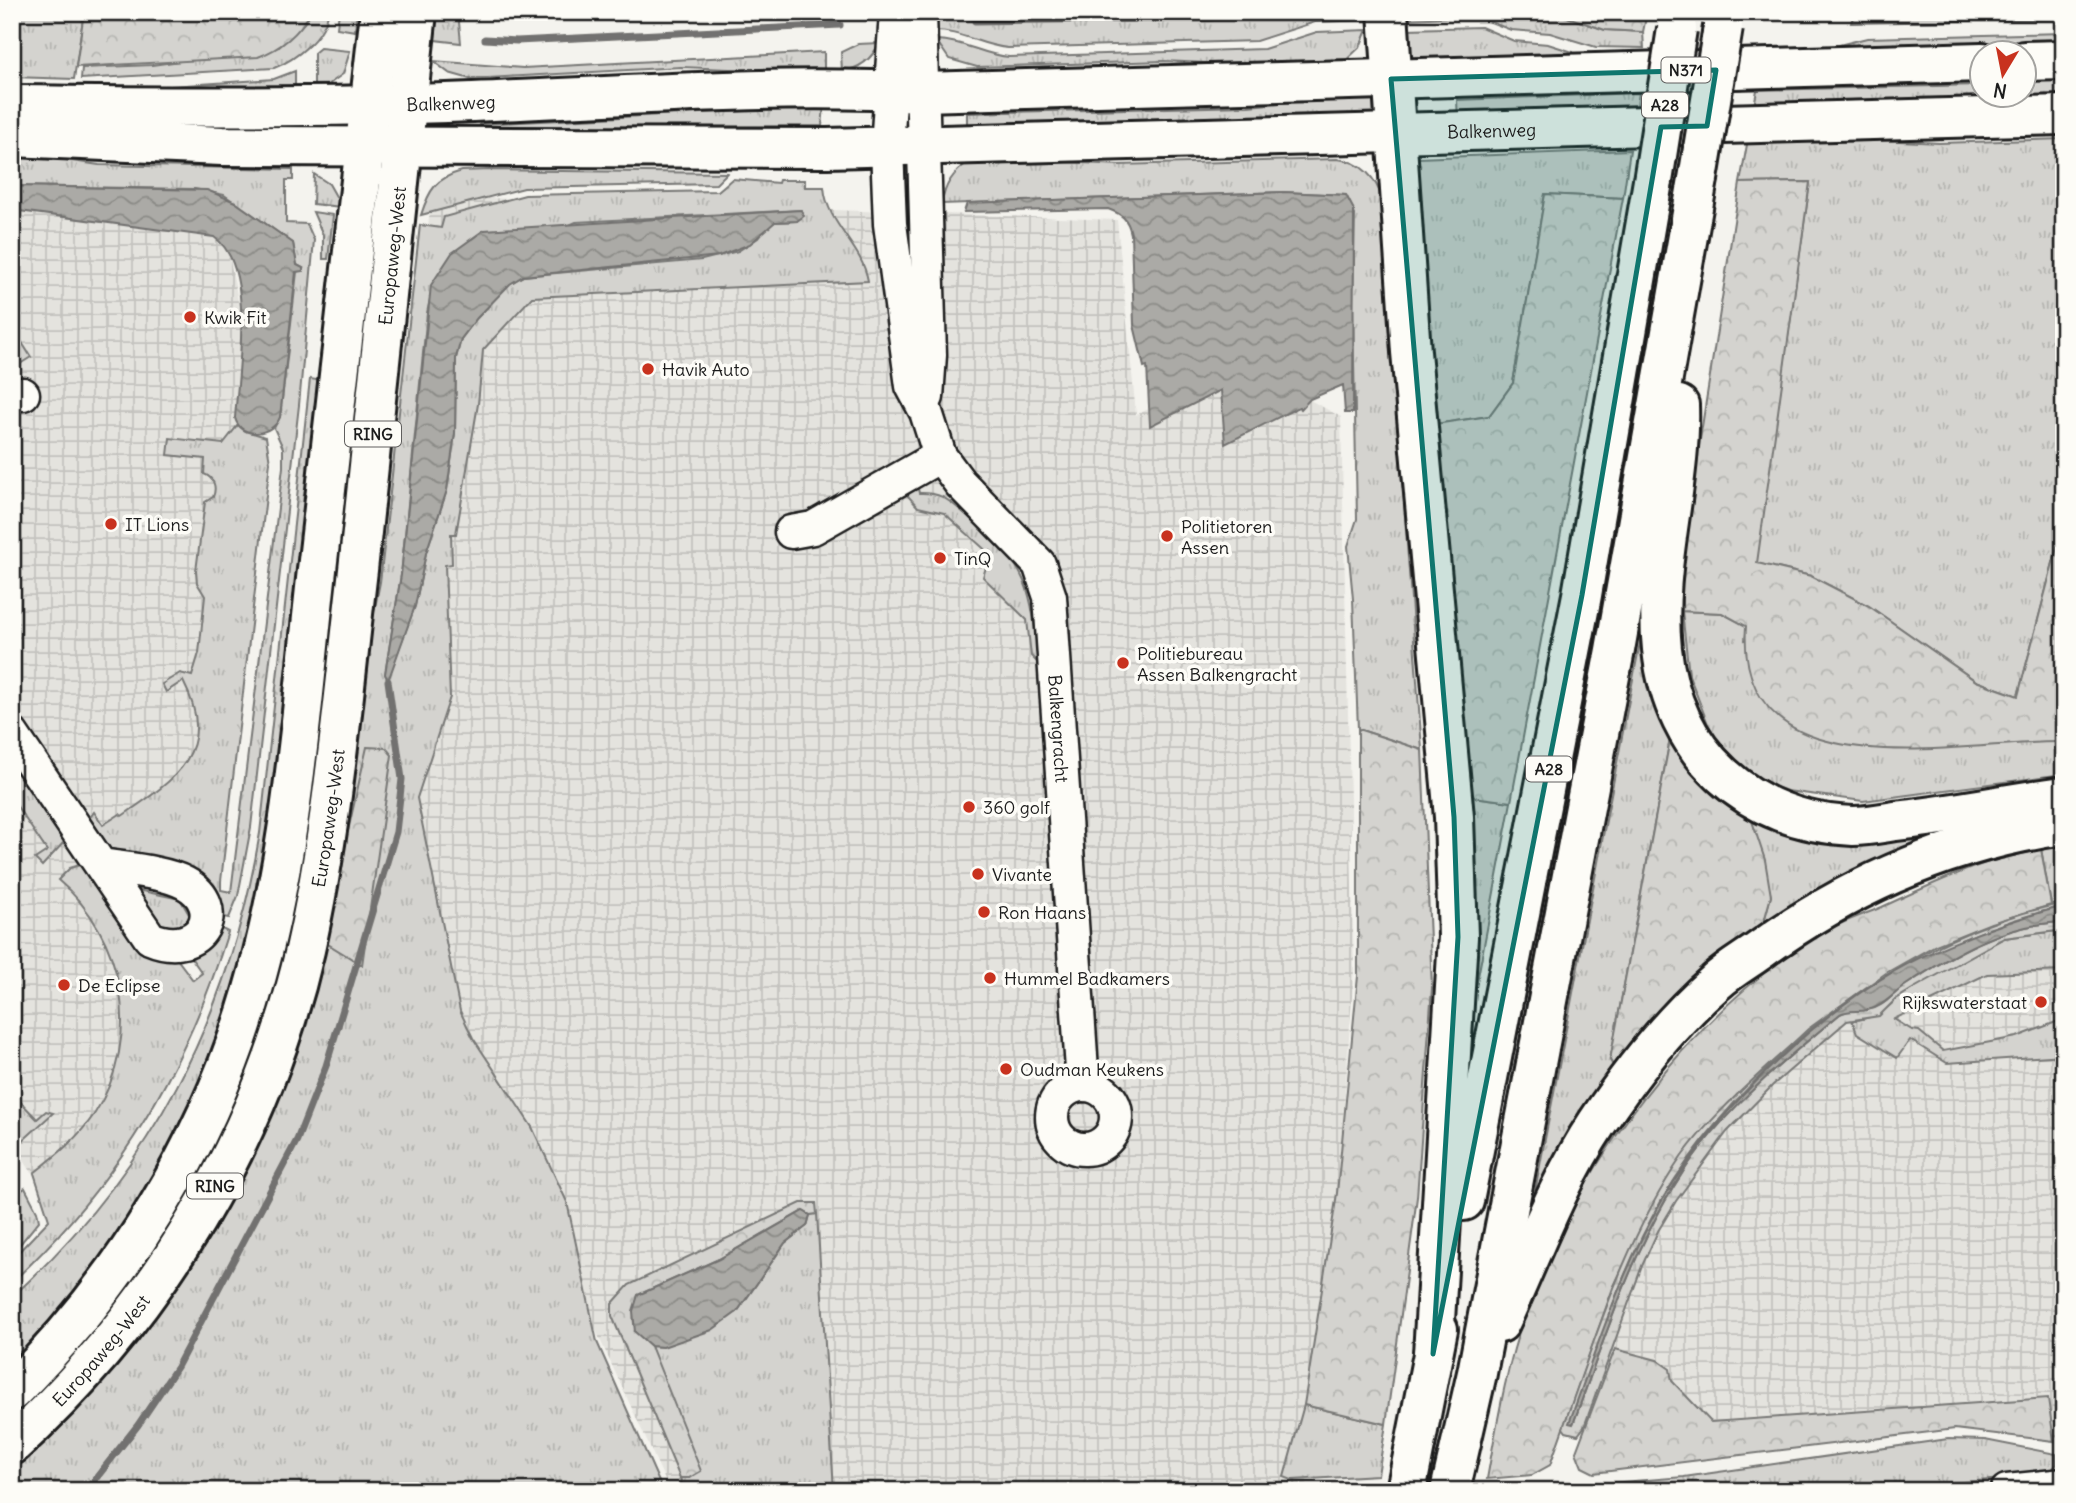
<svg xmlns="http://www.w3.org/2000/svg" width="2076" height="1503" font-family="Delius,sans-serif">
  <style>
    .industrial { fill: url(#industrial-grid) }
    .grass { fill: url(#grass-tufts); stroke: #787876; stroke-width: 2; fill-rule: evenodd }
    .forest { fill: url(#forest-crowns); stroke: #787876; stroke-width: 2 }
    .wetland { fill: url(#wetland-marsh); stroke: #787876; stroke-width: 2 }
    .water { fill: url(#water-waves); stroke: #72716f; stroke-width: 2 }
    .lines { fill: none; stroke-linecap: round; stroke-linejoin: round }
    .stream { stroke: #72716f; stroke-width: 7 }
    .minor-casing { stroke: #1c1c1c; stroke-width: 37 }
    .major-casing { stroke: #1c1c1c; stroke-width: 44 }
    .highway-casing { stroke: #1c1c1c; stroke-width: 44 }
    .minor { stroke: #fdfcf7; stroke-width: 32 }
    .major { stroke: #fdfcf7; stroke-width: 38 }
    .highway { stroke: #fdfcf7; stroke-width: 38 }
    .highway-bridge-casing { stroke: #1c1c1c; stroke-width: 44; stroke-linecap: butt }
    .highway-bridge { stroke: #fdfcf7; stroke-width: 38 }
    .marked { fill: #0f766e; fill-opacity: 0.2; stroke: #0f766e; stroke-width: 5; stroke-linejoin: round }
    .poi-dot { fill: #c8321e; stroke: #fdfcf7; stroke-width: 2.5 }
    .labels { text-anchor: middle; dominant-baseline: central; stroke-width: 7; stroke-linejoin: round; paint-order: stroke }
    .shield { fill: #fdfcf7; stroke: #605f5e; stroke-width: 2 }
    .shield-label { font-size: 16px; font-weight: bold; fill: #1c1c1c }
    .street-label { font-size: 18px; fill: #1c1c1c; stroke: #fdfcf7 }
    .poi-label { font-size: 18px; fill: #1c1c1c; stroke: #fdfcf7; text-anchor: start }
  </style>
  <defs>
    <pattern id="industrial-grid" width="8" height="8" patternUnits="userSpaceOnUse" patternTransform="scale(1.75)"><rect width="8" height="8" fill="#e4e3de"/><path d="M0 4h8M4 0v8" fill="none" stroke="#c3c2be"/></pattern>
    <pattern id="grass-tufts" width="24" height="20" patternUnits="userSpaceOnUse" patternTransform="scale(1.75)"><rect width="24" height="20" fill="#d4d3cf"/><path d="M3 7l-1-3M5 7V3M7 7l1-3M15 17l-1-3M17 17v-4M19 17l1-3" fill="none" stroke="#b5b5b1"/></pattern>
    <pattern id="forest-crowns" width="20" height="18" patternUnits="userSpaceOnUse" patternTransform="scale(1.75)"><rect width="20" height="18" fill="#d4d3cf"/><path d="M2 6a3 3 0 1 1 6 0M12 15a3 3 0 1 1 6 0" fill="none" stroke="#b5b5b1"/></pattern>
    <pattern id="wetland-marsh" width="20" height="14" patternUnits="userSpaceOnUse" patternTransform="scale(1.75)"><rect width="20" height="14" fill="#d4d3cf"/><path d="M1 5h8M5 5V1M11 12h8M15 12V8" fill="none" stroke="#b5b5b1"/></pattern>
    <pattern id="water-waves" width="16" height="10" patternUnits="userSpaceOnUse" patternTransform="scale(1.75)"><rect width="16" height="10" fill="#abaaa6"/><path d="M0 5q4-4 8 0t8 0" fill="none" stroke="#8a8a86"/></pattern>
  </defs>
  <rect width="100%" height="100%" fill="#f4f3ee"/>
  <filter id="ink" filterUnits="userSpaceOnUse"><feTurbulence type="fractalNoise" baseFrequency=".0143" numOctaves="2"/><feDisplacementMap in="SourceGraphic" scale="14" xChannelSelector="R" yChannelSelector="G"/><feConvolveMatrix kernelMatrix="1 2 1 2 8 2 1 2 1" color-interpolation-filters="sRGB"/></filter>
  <g filter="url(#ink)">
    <g class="industrial">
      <path d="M 431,196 L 1117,220 L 1136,415 L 1244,364 L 1341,417 L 1354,970 L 1340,1162 L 1306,1491 L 670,1491 L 482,1084 L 377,776 Z"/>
      <path d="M 12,210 L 214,237 L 228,250 L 244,330 L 236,410 L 238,425 L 202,744 L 189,775 L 82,853 L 171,989 L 49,1198 L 12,1143 Z"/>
      <path d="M 2064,949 L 2064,1438 L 1968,1426 L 1604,1454 L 1586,1407 L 1660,1222 L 1707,1147 L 1813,1044 L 1849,1019 Z"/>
    </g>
    <g class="grass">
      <path d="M 12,12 L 84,12 L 74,79 L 12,77 Z"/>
      <path d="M 311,12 L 328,12 C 326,36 295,60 274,68 L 81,79 L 82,68 L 152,65 L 279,47 L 304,23 Z"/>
      <path d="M 339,12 L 357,12 L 355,31 L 337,28 Z"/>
      <path d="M 436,12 L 458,12 L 461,43 L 435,40 Z"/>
      <path d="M 1295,12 L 1368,12 L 1368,20 L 1315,22 L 1256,41 L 1008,48 C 981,46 960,30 932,31 L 927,15 L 975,20 Z"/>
      <path d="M 1407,12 L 1553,12 L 1605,30 L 1643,32 L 1644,48 L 1596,47 L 1550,33 L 1511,30 L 1475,16 L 1407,19 Z"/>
      <path d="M 1855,12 L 2064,12 L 2064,19 L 1851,23 Z"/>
      <path d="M 1481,27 L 1514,41 L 1548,44 L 1573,52 L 1573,61 L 1408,66 L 1407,29 Z"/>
      <path d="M 1367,30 L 1360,47 L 1341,65 L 1268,66 L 1164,61 L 977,67 L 949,59 L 936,40 C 962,40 983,55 1009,57 L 1264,49 L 1317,32 Z"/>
      <path d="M 2064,33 L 2064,46 L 1811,52 L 1867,38 Z"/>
      <path d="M 879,43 C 872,59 859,69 842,71 L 841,52 L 858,44 Z"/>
      <path d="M 320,48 L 350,51 L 343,74 L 314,95 L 314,53 Z"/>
      <path d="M 824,52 L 824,73 L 681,67 L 470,79 L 449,73 L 433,61 L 523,68 Z"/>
      <path d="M 295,71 L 295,97 L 110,90 L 274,79 Z"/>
      <path d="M 2064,77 L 2064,104 L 1753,111 L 1757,90 L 1981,85 L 1982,94 L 2024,94 L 2024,81 Z"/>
      <path d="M 1381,93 L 1382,121 L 967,133 L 967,113 L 1248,106 Z"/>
      <path d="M 1639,93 L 1636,112 L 1458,121 L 1457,100 Z"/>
      <path d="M 824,107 L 822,126 L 665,127 L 554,136 L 481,136 L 480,124 Z"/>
      <path d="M 1822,137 L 1939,143 L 2064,139 L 2064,521 L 2018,696 L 1976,681 L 1869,606 L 1811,576 L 1756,563 L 1810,182 L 1740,183 L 1748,139 Z"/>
      <path d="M 1630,150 L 1623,198 L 1545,194 L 1513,383 L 1489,416 L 1435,424 L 1417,158 Z"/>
      <path d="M 12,152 L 99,165 L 293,169 L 293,180 L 286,180 L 286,223 L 307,224 L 314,240 L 299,405 L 251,827 L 238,896 L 229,918 L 219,916 L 108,849 L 88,820 L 94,812 L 103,825 L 120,814 L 122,816 C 175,780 219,751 183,681 L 166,692 L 162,684 L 180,673 L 192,676 L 199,653 L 205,596 L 197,583 L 196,571 L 205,502 L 213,497 C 217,487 214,478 204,474 L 205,459 L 168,455 L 170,438 L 223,444 L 238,425 L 246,431 L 266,437 L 270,462 L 221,881 L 221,890 L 231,892 L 283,467 L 283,448 L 274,428 L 280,417 L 297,272 L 303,268 L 297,265 L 293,243 L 224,195 L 195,189 L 12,186 Z"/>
      <path d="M 1012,159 L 1118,165 L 1337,159 C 1361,161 1377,178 1382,200 L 1422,750 L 1358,729 L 1353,599 L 1348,546 L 1357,519 L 1353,307 L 1355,215 L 1346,195 L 1283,192 L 942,204 C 944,186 953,172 969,162 Z"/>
      <path d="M 462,171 L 489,170 L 727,173 L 716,184 L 524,188 L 421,215 C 429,190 436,178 462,171 Z"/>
      <path d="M 314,174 L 329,184 L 342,207 L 313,204 Z"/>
      <path d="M 732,179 L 778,183 L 779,180 L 805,180 L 805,187 L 824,187 C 827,225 862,245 868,281 L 532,297 L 483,350 L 478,404 L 456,534 L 451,534 L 452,564 L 445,565 L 450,697 L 417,798 L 460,1011 L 473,1038 L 532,1127 L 567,1202 L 597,1342 L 663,1491 L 12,1491 L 12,1467 L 209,1228 L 362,673 L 380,582 L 420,225 L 441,228 L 444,217 L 525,195 L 718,191 ZM 800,210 L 803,212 L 797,221 L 775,222 L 766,227 L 758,238 L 738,251 L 702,260 L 523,276 L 510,283 L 477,318 L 461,339 L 456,358 L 455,433 L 447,490 L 426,553 L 415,606 L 388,679 L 385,674 L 401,575 L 427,313 L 433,285 L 576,222 Z"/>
      <path d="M 313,212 L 333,215 L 328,259 L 323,259 L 323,235 Z"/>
      <path d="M 21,341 L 31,357 L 12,369 L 12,347 Z"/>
      <path d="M 310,379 L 317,380 L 316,465 L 276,809 L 233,1013 L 142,1209 L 12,1369 L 12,1297 C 152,1169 229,1018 260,833 Z"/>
      <path d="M 917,485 L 919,493 C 943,492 949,501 969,517 C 1029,567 1032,588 1038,663 L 1031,656 L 1027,620 L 983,577 L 990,554 L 944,513 L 918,507 L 908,496 L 909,492 Z"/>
      <path d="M 1647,606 L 1673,723 L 1610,1060 L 1614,1067 L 1532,1207 Z"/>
      <path d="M 1682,611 L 1722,613 L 1747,626 L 1745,640 L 2048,741 L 2064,742 L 2064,774 L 1863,801 L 1787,791 L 1754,779 L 1725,754 L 1708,724 L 1689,675 Z"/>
      <path d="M 12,754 L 65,831 L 64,842 L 42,866 L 35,859 L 47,851 L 12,799 Z"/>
      <path d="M 1459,795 L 1511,802 L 1461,1067 Z"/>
      <path d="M 1747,806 L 1991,819 L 1900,849 L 1834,879 L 1763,925 L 1771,896 Z"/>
      <path d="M 2064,845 L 2064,903 L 2051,905 L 2041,849 Z"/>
      <path d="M 87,863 L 167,958 L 177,959 L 193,980 L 202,973 L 190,956 L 218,927 L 228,932 C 187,1067 116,1186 12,1282 L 12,1259 L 49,1220 L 34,1173 C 57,1155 79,1137 95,1113 C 143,1038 125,936 58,880 L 70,868 Z"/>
      <path d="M 128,888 L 180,899 L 190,916 L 183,928 L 163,934 Z"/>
      <path d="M 2064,930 L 2064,971 L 1987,974 L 1894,1019 L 1912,1030 L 1919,1031 L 1943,1051 L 2017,1037 L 2064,1019 L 2064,1055 L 1947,1063 L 1910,1040 L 1897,1058 L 1857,1033 L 1852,1020 C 1866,1021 1887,1011 1896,999 L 1946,968 L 2004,938 Z"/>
      <path d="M 12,1093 L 37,1119 L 46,1111 L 53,1113 L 18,1145 L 12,1137 Z"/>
      <path d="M 25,1188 L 37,1211 L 39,1221 L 12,1254 L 12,1197 Z"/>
      <path d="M 817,1214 L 834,1491 L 684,1491 L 680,1478 L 689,1478 L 651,1346 L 663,1347 L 737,1312 L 785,1243 L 807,1226 L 810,1215 Z"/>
      <path d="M 1304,1405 L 1386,1424 L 1378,1475 L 1292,1480 L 1284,1477 Z"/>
      <path d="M 1948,1439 L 1985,1440 L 2056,1454 L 2057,1464 L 2047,1475 C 1869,1493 1690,1491 1510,1491 L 1684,1477 Z"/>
    </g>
    <g class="forest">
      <path d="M 84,12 L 311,12 C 299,33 280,49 258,57 L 76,67 Z"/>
      <path d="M 1122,12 L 1295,12 L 1121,18 Z"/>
      <path d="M 1553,12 L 1647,12 L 1643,32 L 1605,30 Z"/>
      <path d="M 1810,182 L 1757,563 L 1811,576 L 1869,606 L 1976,681 L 2018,696 L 2064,521 L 2064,742 C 1962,740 1735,797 1746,626 L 1722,613 L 1682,611 L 1682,555 L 1740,183 Z"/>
      <path d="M 1545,194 L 1623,198 L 1511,802 L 1459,795 L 1435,424 L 1489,416 L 1513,383 Z"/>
      <path d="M 1673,723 L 1747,806 L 1765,860 L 1771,896 L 1763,925 C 1704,964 1656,1010 1614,1067 L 1610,1060 Z"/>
      <path d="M 1358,729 L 1422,750 L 1432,988 L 1417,1197 L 1386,1424 L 1304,1405 L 1337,1193 L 1358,976 Z"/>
      <path d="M 367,747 L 386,748 L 392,755 L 362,965 L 323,941 Z"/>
      <path d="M 2041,849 L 2051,905 L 1991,923 L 1936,945 L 1886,973 L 1808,1029 L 1728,1104 L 1636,1240 L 1613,1288 L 1550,1465 L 1532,1475 L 1487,1479 C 1497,1424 1506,1367 1525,1314 C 1578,1166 1688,1014 1823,932 C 1841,922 1863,915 1882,907 C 1912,893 1943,879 1974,867 C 1995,859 2019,855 2041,849 Z"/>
      <path d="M 801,1203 L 816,1203 L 817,1214 L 810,1215 L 803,1211 L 719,1259 L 638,1295 C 632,1323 629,1326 651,1346 L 701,1471 L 689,1478 L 680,1478 L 612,1316 L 612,1304 L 629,1285 Z"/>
      <path d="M 1615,1349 L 1657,1360 L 1670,1369 L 1672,1381 L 1711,1422 L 2048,1398 L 2054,1441 L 1955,1429 L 1594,1473 L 1582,1467 L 1576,1452 Z"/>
    </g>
    <path class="wetland" d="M 2064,903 L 2064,906 C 1900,945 1751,1054 1663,1198 C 1621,1268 1598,1347 1573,1424 C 1610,1324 1642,1216 1712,1133 C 1749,1089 1796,1051 1840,1014 C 1852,1007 1867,1014 1881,1005 C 1888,1001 1894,993 1901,988 C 1951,955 2002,924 2064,922 L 2064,930 L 2004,938 L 1914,988 L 1896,999 L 1879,1016 L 1847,1021 L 1773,1085 L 1727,1132 L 1676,1201 L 1658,1231 L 1642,1266 L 1584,1427 L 1578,1435 L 1566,1432 L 1563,1428 C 1596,1336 1626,1237 1682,1156 C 1704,1126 1731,1100 1758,1075 C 1846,992 1944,928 2064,903 Z"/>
    <g class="water">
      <path d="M 12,186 L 207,190 L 235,202 L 293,243 L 297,265 L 303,268 L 303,271 L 296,272 L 280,417 C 273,436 241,440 235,418 C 238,374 256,265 214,237 L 12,210 Z"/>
      <path d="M 1284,192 L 1346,195 L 1354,210 L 1353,413 L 1345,413 L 1343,385 L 1310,399 L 1301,409 L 1299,407 L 1225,444 L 1221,390 L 1150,426 L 1147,366 L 1144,367 L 1134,325 L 1131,234 C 1128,219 1122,214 1108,209 L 964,212 L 967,203 Z"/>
      <path d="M 801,210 L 804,216 L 797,221 L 775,222 L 750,244 L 719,256 L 523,276 L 510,284 L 477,318 L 461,339 L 456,358 L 455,433 L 447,490 L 426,553 L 415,606 L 388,681 L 385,674 L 401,575 L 431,285 L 452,253 L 484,230 Z"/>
      <path d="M 2064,906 L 2064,922 C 2004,924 1954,953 1906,985 C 1897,991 1889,1000 1880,1005 C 1864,1015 1852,1008 1840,1014 C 1795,1051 1749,1089 1712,1133 C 1642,1216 1610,1324 1573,1424 L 1569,1423 C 1597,1348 1622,1268 1663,1199 C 1716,1110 1826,1003 1919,958 C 1966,936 2014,919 2064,906 Z"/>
      <path d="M 803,1211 L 810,1215 L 807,1226 L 785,1243 L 737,1312 L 712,1330 L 663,1347 L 651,1346 L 635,1332 L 633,1311 L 638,1295 L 719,1259 Z"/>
    </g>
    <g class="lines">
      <g class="stream">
        <path d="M 1853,12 L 1913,12"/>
        <path d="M 975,21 L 1208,18 L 1288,12"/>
        <path d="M 485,39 L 517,41 L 840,25"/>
        <path d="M 86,1491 L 138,1425 L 177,1367 L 297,1140 L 326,1066 L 396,832 L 402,779 L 388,681"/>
        <path d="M 813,1491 L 821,1490"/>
      </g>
      <defs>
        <g id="minor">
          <path id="s1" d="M 896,12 L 887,147 L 890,224 L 912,386 L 926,412 L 940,456 L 960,483 L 1039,564 L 1050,597 L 1083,1085"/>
          <path d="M 920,12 L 930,355 L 927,397"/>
          <path d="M 12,394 L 23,394"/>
          <path d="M 791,532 L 813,528 L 940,456"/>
          <path d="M 12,734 L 150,938 C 202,960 228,906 185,883 C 165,872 125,869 101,865"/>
          <circle cx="1084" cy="1117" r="32"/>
          <path d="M 2007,1491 L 2064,1485"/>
        </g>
        <g id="major">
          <path d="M 2024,61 L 2064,60"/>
          <path id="s2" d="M 12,105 C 166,107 319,108 473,102 C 623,96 773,84 923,92 L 1982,62"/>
          <path id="s3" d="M 12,137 L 222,146 L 827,148 L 2064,115"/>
          <path d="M 12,1391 C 123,1281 208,1144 252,993 C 294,851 302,699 319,552 C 340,372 360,192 380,12"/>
          <path id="s4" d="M 12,1445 C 156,1314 261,1141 305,950 C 333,826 343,697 358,570 C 379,384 398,198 417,12"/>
        </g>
        <g id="highway">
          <path d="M 1388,12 L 1411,352 L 1454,817 L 1458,937 L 1433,1354"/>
          <path d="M 1679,405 C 1682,486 1653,567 1662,649 C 1673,753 1748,822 1853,826 C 1867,826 1882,823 1895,821 C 1952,815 2007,803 2064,796"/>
          <path d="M 1464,1201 L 1582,595 L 1653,181"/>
          <path d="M 1500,1323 C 1531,1257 1556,1185 1597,1123 C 1631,1072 1669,1023 1716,982 C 1729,970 1745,961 1759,951 C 1850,885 1952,841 2064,825"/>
          <path d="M 1406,1491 L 1438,1329"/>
          <path d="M 1450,1491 L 1477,1373 L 1615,650 L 1698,179"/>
        </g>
      </defs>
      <use href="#minor" class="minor-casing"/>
      <use href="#major" class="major-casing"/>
      <use href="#highway" class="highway-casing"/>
      <use href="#minor" class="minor"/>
      <use href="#major" class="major"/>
      <use href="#highway" class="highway"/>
      <defs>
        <g id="highway-bridge">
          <path d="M 1698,179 L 1723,27"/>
          <path d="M 1653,181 L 1677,29"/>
        </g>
      </defs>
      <use href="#highway-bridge" class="highway-bridge-casing"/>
      <use href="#highway-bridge" class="highway-bridge"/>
    </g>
  </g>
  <path class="marked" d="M 1716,70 L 1707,126 L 1661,127 L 1582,595 L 1433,1354 L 1458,937 L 1454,817 L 1391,79 Z"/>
  <g class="poi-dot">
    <circle cx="190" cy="317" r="7"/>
    <circle cx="648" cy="369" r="7"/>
    <circle cx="111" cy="524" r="7"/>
    <circle cx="1167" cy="536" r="7"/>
    <circle cx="940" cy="558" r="7"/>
    <circle cx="1123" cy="663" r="7"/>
    <circle cx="969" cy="807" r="7"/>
    <circle cx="978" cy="874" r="7"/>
    <circle cx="984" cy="912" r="7"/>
    <circle cx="990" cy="978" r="7"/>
    <circle cx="64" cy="985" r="7"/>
    <circle cx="2041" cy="1002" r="7"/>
    <circle cx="1006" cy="1069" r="7"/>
  </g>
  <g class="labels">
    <g class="shield">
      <rect x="1661.5" y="57.5" width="49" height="25" rx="5"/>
      <rect x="1642" y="92.5" width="46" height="25" rx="5"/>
      <rect x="345" y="421.5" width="56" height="25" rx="5"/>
      <rect x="1526" y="756.5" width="46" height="25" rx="5"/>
      <rect x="187" y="1173.5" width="56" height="25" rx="5"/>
    </g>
    <g class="shield-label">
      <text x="1686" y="70">N371</text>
      <text x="1665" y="105">A28</text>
      <text x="373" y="434">RING</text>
      <text x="1549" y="769">A28</text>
      <text x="215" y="1186">RING</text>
    </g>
    <g class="street-label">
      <text stroke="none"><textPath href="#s2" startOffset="439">Balkenweg</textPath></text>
      <text stroke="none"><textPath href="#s3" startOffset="1480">Balkenweg</textPath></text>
      <text stroke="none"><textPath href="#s4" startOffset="1284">Europaweg-West</textPath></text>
      <text stroke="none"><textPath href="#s1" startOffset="765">Balkengracht</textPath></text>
      <text stroke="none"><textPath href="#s4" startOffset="718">Europaweg-West</textPath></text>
      <text stroke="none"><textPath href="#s4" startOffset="130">Europaweg-West</textPath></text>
    </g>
    <g class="poi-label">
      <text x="204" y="317">Kwik Fit</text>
      <text x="662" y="369">Havik Auto</text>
      <text x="125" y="524">IT Lions</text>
      <text x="1181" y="526">Politietoren<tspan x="1181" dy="21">Assen</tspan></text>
      <text x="954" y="558">TinQ</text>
      <text x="1137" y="653">Politiebureau<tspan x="1137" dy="21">Assen Balkengracht</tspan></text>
      <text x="983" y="807">360 golf</text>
      <text x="992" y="874">Vivante</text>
      <text x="998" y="912">Ron Haans</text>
      <text x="1004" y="978">Hummel Badkamers</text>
      <text x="78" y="985">De Eclipse</text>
      <text x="2027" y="1002" text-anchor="end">Rijkswaterstaat</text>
      <text x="1020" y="1069">Oudman Keukens</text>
    </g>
  </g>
  <rect width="2076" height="1503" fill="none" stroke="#fdfcf7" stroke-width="42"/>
  <rect x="21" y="21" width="2034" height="1461" fill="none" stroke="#1c1c1c" stroke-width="2.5" filter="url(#ink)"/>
  <g transform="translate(2003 74) rotate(190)"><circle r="33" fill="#fdfcf7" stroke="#a3a29f" stroke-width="2"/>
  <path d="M0-5L12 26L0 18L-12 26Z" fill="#c8321e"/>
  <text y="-10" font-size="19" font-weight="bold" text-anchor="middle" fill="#1c1c1c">N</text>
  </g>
</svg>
